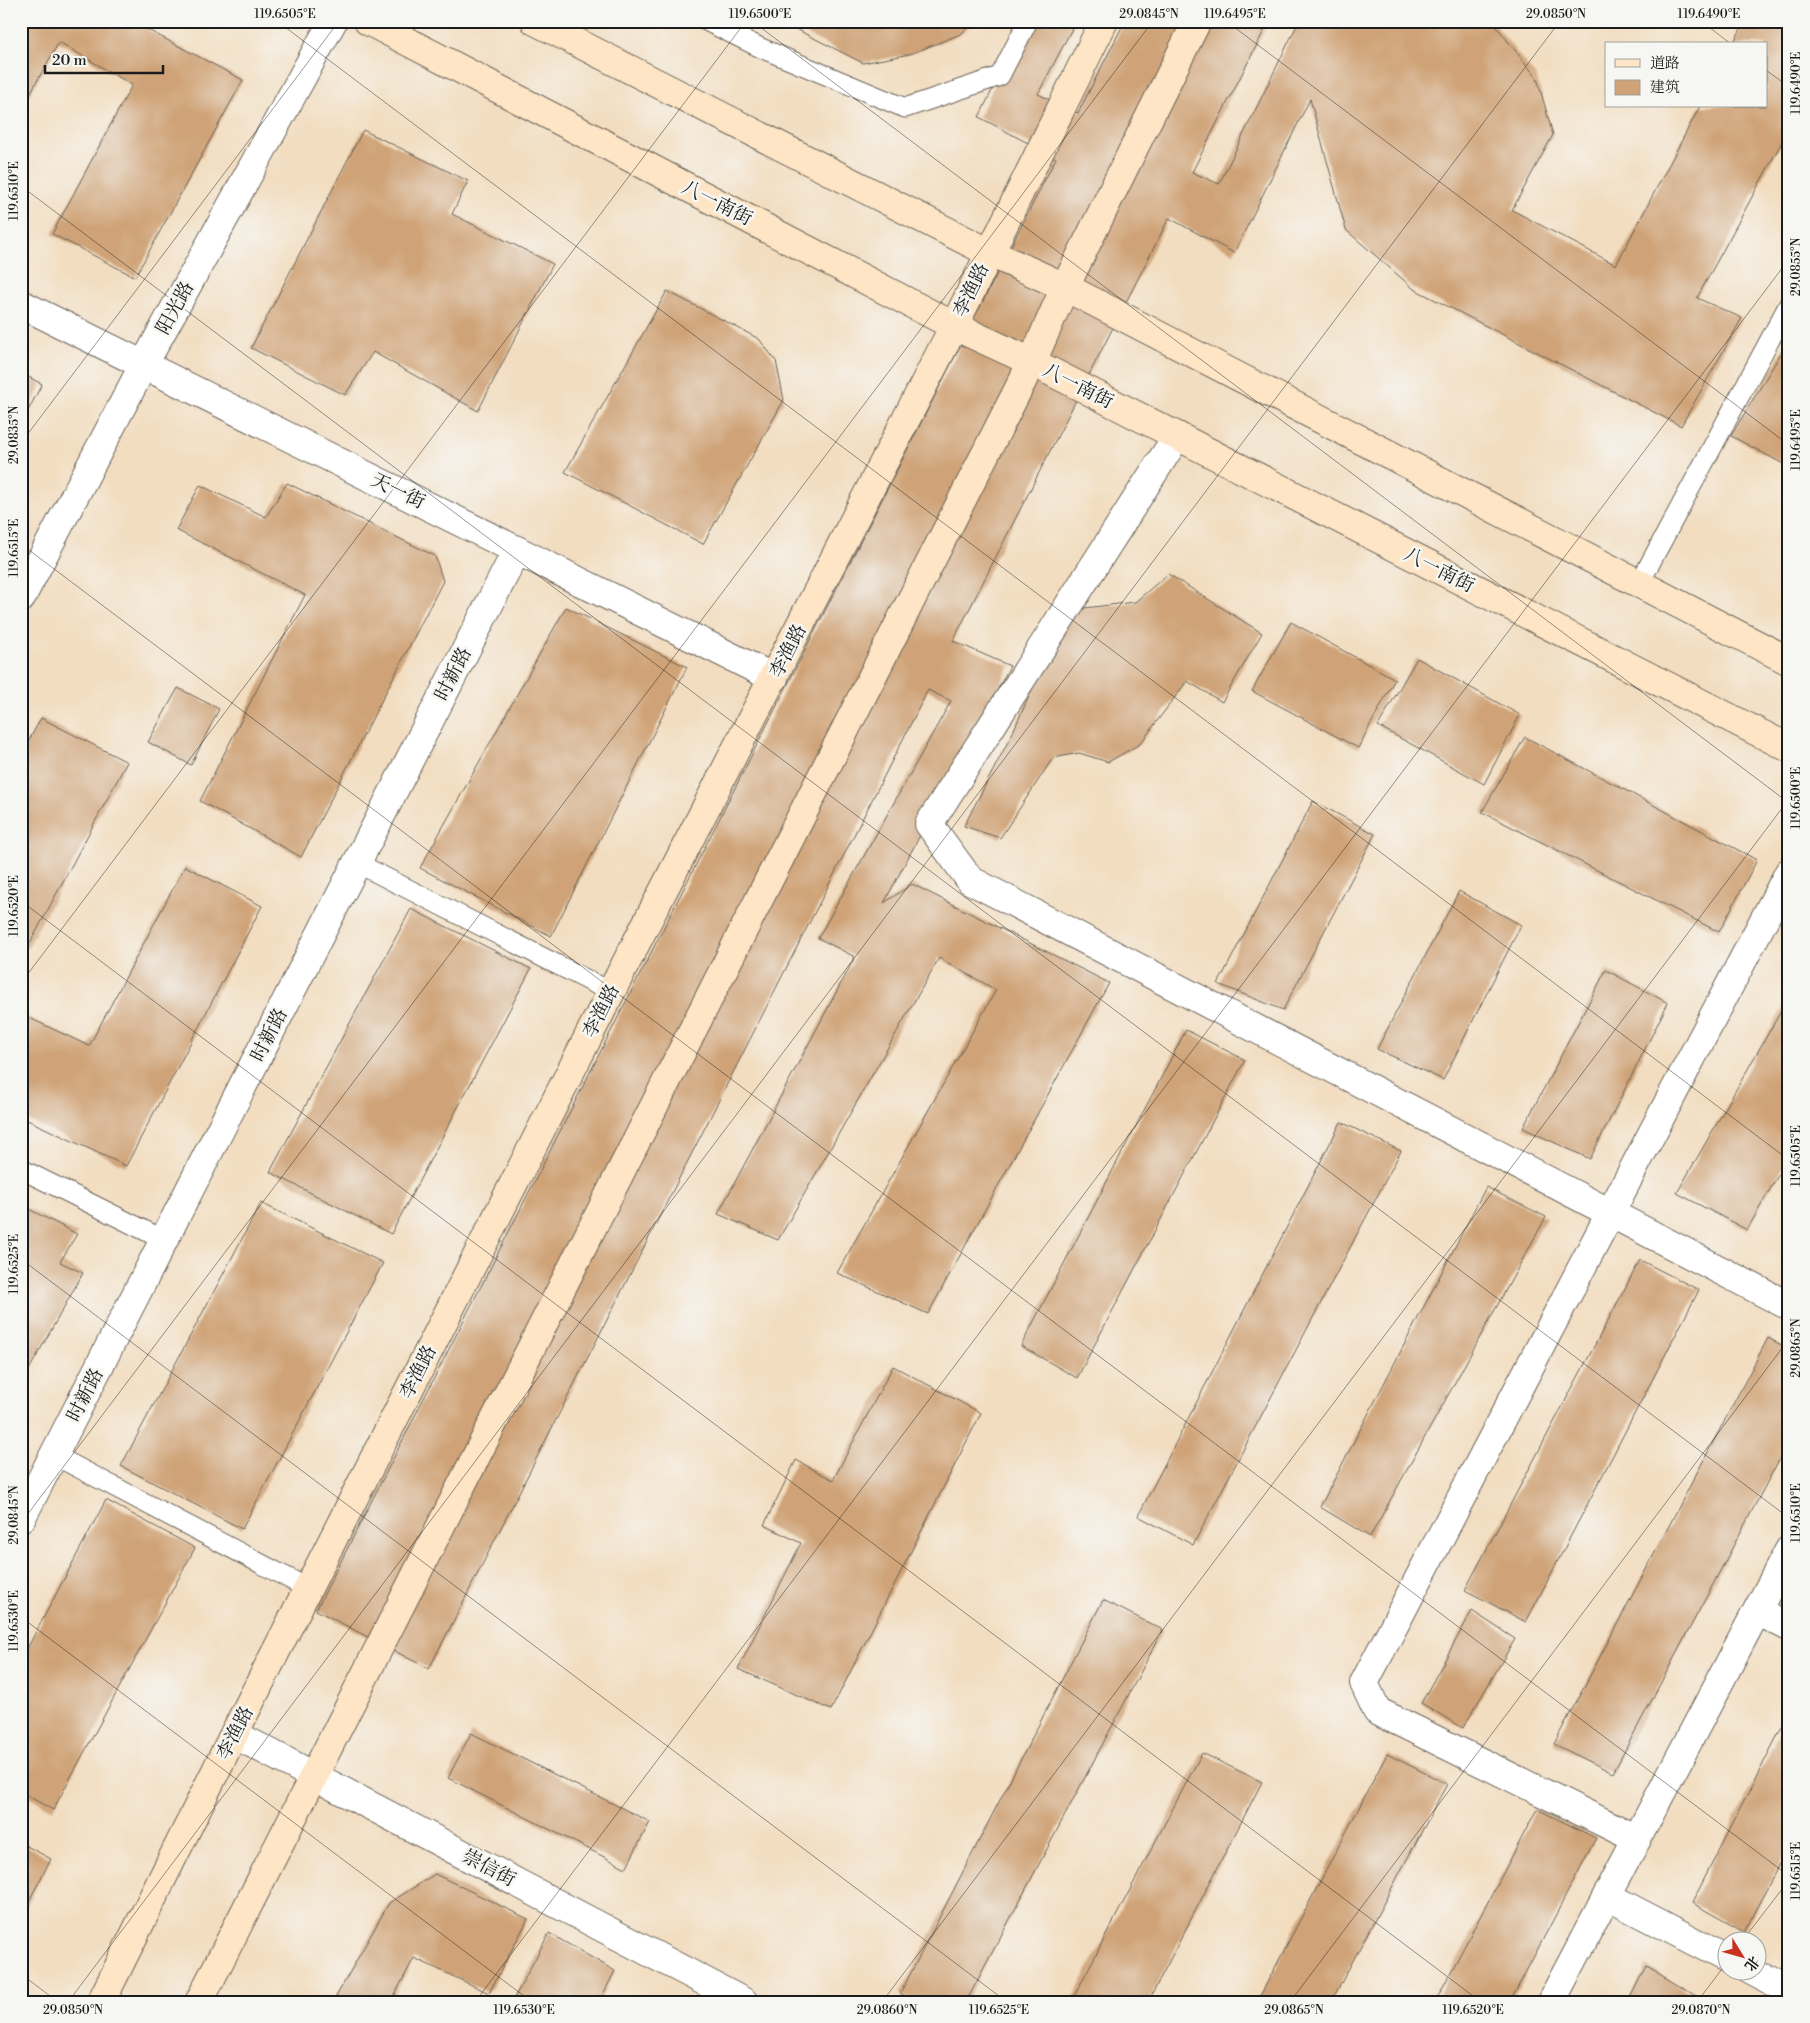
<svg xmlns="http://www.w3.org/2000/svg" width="1810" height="2023" font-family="'Libre Bodoni','Noto Serif SC',serif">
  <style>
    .building { fill: #cfa377 }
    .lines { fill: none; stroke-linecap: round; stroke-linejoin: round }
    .lane-casing { stroke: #676055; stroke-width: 21 }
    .street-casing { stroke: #676055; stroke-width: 30 }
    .secondary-casing { stroke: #676055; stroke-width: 30 }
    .lane { stroke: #fff; stroke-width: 19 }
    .street { stroke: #fff; stroke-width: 28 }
    .secondary { stroke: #fde5c5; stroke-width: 28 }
    .ticks { fill: none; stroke: #1c1c1c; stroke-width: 1; stroke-opacity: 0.45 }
    .labels { text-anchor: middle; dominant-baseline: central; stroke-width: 5; stroke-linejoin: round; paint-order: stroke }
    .street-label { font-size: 19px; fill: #1c1c1c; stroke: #f6f6f2 }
    .neatline { fill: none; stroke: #1c1c1c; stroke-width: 2 }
    .ticks-label { font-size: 12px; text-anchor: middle; fill: #1c1c1c }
  </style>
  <rect width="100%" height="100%" fill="#f6f6f2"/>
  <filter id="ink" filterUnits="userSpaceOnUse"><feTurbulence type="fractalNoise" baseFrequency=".02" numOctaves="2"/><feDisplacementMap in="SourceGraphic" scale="10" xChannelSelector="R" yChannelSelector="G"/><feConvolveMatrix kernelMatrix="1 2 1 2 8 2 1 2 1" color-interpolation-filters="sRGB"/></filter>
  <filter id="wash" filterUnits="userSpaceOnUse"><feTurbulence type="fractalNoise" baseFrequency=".0096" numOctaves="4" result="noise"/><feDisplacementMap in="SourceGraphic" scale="20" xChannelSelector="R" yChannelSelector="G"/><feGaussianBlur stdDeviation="1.12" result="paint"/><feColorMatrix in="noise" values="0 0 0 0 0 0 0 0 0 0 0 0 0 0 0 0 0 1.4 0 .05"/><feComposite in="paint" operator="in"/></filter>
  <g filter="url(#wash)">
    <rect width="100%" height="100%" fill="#f2ddc0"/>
    <g id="blocks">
      <g class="building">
        <path d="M 21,21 L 131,21 L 243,80 L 135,277 L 52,234 L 132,85 L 59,42 L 21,110 Z"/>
        <path d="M 780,21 L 974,21 L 961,34 L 910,54 L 863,63 Z"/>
        <path d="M 1026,21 L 1076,21 L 1038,94 L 1078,113 L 1125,21 L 1269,21 L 1192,172 L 1219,184 L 1299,21 L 1492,21 L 1537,78 L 1553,135 L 1512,210 L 1616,265 L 1700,106 L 1766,106 L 1766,44 L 1733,44 L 1745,21 L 1789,21 L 1789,129 L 1697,298 L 1742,318 L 1681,426 L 1414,289 L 1346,230 L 1310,99 L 1234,253 L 1169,218 L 953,641 L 1010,666 L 884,903 L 912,884 L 1109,983 L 928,1314 L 837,1273 L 996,990 L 939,958 L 778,1240 L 718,1214 L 855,957 L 818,938 L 951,701 L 928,690 L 429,1669 L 316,1610 L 1056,158 L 979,117 Z"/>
        <path d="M 363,130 L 468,181 L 452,214 L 553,264 L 478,411 L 373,352 L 345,395 L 251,348 Z"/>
        <path d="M 667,291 L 759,339 L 776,361 L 784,400 L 703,544 L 565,472 Z"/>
        <path d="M 1789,340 L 1789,467 L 1731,436 Z"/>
        <path d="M 21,373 L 42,384 L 21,424 Z"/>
        <path d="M 287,483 L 435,556 L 443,581 L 301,857 L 200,801 L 305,595 L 176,530 L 200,485 L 266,517 Z"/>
        <path d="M 1168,574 L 1262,633 L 1222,702 L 1187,681 L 1140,744 L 1108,762 L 1079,753 L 1053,758 L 1000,838 L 964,826 L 1011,736 L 1068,610 L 1135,602 Z"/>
        <path d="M 566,607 L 687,667 L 551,936 L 420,868 Z"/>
        <path d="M 1291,622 L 1395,679 L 1358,748 L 1252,691 Z"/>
        <path d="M 1417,658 L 1520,715 L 1484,784 L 1378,726 Z"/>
        <path d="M 178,688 L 219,709 L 191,765 L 148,742 Z"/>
        <path d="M 41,718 L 127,762 L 21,960 L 21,755 Z"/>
        <path d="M 1525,737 L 1757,860 L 1719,932 L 1482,812 Z"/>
        <path d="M 1313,801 L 1375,834 L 1283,1010 L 1218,984 Z"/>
        <path d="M 185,866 L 262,906 L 126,1166 L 21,1117 L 21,1014 L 89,1046 Z"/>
        <path d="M 1459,891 L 1521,925 L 1443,1080 L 1377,1049 Z"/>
        <path d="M 411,909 L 531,969 L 391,1234 L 270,1172 Z"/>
        <path d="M 1606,970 L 1668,1003 L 1590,1159 L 1523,1128 Z"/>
        <path d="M 1789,997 L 1789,1156 L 1747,1230 L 1677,1193 Z"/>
        <path d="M 1186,1030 L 1245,1060 L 1077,1378 L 1021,1346 Z"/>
        <path d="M 1341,1122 L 1401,1151 L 1193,1545 L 1138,1516 Z"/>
        <path d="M 1486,1187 L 1546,1217 L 1370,1537 L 1320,1507 Z"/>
        <path d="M 261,1203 L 383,1263 L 242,1529 L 121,1466 Z"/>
        <path d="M 21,1205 L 77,1234 L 60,1262 L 83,1273 L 21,1384 Z"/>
        <path d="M 1640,1260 L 1699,1290 L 1526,1622 L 1465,1590 Z"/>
        <path d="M 1768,1338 L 1789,1349 L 1789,1441 L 1613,1773 L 1554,1744 Z"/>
        <path d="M 893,1366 L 981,1413 L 831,1710 L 738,1669 L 801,1543 L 764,1525 L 796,1460 L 833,1480 Z"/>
        <path d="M 106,1500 L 195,1548 L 53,1810 L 21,1792 L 21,1660 Z"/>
        <path d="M 1103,1600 L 1163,1630 L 966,2002 L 914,2002 L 900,1994 Z"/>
        <path d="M 1472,1611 L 1515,1639 L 1463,1728 L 1421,1703 Z"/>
        <path d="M 1789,1713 L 1789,1848 L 1744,1932 L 1692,1903 Z"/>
        <path d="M 471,1733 L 650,1822 L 626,1868 L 448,1778 Z"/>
        <path d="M 1202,1753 L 1262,1782 L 1148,2002 L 1071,2002 Z"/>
        <path d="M 1387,1754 L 1447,1784 L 1331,2002 L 1257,2002 Z"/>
        <path d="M 1537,1809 L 1596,1838 L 1510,2002 L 1435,2002 Z"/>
        <path d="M 21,1843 L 51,1859 L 21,1916 Z"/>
        <path d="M 435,1874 L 528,1919 L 489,1993 L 414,1958 L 391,2002 L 333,2002 L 389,1903 Z"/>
        <path d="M 549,1933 L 615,1971 L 599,2002 L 512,2002 Z"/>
        <path d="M 1646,1966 L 1701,1999 L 1700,2002 L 1628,2002 Z"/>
      </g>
    </g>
  </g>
  <g filter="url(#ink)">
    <use href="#blocks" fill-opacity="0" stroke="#676055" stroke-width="1"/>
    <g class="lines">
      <defs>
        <g id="lane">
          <path d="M 706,21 L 761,48 L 905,108 L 1000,76 L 1028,21"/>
          <path d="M 1639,584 L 1789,304"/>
          <path d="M 357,863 L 611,992"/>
          <path d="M 21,1169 L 164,1240"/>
          <path d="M 54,1455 L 309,1589"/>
        </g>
        <g id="street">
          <path d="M 21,304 L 774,678"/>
          <path d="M 1177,436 L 929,824 L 970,880 L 1789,1306"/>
          <path d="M 21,598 L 144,364 L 333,21"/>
          <path d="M 21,1519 L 517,550"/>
          <path d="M 1757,1611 L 1789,1627"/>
          <path d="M 234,1734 L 744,2002"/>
          <path d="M 1637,1839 L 1377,1711 L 1364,1683 L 1789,872"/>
          <path d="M 1607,1896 L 1728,1959"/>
          <path d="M 1749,1970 L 1789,1991"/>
          <path d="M 1551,2002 L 1789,1550"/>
        </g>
        <g id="secondary">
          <path d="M 368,21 L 954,326 L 1032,362 L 1789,748"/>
          <path d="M 535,21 L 990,253 L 1065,287 L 1789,661"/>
          <path d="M 101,2002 L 234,1734 L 611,992 L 954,326 L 1104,21"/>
          <path d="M 199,2002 L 1032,362 L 1065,287 L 1197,21"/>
        </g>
      </defs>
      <use href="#lane" class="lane-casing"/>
      <use href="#street" class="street-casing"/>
      <use href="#secondary" class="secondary-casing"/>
      <use href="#lane" class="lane"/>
      <use href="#street" class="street"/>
      <use href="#secondary" class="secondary"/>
    </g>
  </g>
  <path class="ticks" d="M 277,21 L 1789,1160M 752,21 L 1789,803M 1226,21 L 1789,445M 1701,21 L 1731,44M 1766,70 L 1789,87M 21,186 L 1789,1518M 21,443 L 339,21M 21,544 L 1789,1876M 21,901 L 1481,2002M 21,983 L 746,21M 21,1259 L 1007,2002M 21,1523 L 1153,21M 21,1617 L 532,2002M 1743,1940 L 1789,1880M 21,1974 L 58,2002M 68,2002 L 1560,21M 475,2002 L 1789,259M 882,2002 L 1789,799M 1290,2002 L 1789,1339M 1697,2002 L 1728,1961"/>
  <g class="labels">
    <g class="street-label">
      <text transform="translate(717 203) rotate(27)">八一南街</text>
      <text transform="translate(971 290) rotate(-64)">李渔路</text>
      <text transform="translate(175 308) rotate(-61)">阳光路</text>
      <text transform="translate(1078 386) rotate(27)">八一南街</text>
      <text transform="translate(398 491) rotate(26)">天一街</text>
      <text transform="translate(1439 570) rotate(27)">八一南街</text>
      <text transform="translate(788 651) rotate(-63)">李渔路</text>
      <text transform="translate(453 674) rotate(-63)">时新路</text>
      <text transform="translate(601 1011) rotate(-63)">李渔路</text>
      <text transform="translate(269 1035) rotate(-63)">时新路</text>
      <text transform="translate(418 1372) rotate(-63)">李渔路</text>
      <text transform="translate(85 1395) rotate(-63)">时新路</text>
      <text transform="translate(235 1733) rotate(-63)">李渔路</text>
      <text transform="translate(489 1868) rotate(28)">崇信街</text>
    </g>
  </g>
  <rect width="1810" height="2023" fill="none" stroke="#f6f6f2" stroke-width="55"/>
  <rect x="1605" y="42" width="162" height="65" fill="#f6f6f2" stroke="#9f9f9c"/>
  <rect x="1615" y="59" width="25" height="8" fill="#fde5c5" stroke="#9f9f9c"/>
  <text x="1650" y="68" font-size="15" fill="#1c1c1c">道路</text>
  <rect x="1615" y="80" width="25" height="15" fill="#cfa377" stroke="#9f9f9c"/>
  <text x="1650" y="92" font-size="15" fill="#1c1c1c">建筑</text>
  <g transform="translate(1742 1956) rotate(127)"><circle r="24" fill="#f6f6f2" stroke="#9f9f9c"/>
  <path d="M0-4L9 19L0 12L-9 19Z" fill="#c8321e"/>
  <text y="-8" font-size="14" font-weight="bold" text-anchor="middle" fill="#1c1c1c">北</text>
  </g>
  <path d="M45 65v8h118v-8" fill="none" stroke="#1c1c1c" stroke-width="2.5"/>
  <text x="52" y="65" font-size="15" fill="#1c1c1c" stroke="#f6f6f2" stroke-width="4" paint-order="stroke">20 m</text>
  <rect x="28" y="28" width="1754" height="1968" class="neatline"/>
  <g class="ticks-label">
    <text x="285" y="18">119.6505°E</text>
    <text x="760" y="18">119.6500°E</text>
    <text x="1149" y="18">29.0845°N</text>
    <text x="1235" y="18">119.6495°E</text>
    <text x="1556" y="18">29.0850°N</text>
    <text x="1709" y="18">119.6490°E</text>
    <text transform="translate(1796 83) rotate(-90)" y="4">119.6490°E</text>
    <text transform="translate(14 191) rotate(-90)" y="4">119.6510°E</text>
    <text transform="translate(1796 267) rotate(-90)" y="4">29.0855°N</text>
    <text transform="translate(14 435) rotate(-90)" y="4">29.0835°N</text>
    <text transform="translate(1796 440) rotate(-90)" y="4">119.6495°E</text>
    <text transform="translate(14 548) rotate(-90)" y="4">119.6515°E</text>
    <text transform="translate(1796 798) rotate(-90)" y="4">119.6500°E</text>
    <text transform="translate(14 906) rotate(-90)" y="4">119.6520°E</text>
    <text transform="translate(1796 1156) rotate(-90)" y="4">119.6505°E</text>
    <text transform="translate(14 1264) rotate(-90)" y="4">119.6525°E</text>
    <text transform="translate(1796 1348) rotate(-90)" y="4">29.0865°N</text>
    <text transform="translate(1796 1513) rotate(-90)" y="4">119.6510°E</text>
    <text transform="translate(14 1515) rotate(-90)" y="4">29.0845°N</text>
    <text transform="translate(14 1621) rotate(-90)" y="4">119.6530°E</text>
    <text transform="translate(1796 1871) rotate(-90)" y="4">119.6515°E</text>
    <text x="73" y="2014">29.0850°N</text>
    <text x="524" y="2014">119.6530°E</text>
    <text x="887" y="2014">29.0860°N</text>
    <text x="999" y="2014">119.6525°E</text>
    <text x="1294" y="2014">29.0865°N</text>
    <text x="1473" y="2014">119.6520°E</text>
    <text x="1701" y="2014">29.0870°N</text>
  </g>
</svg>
